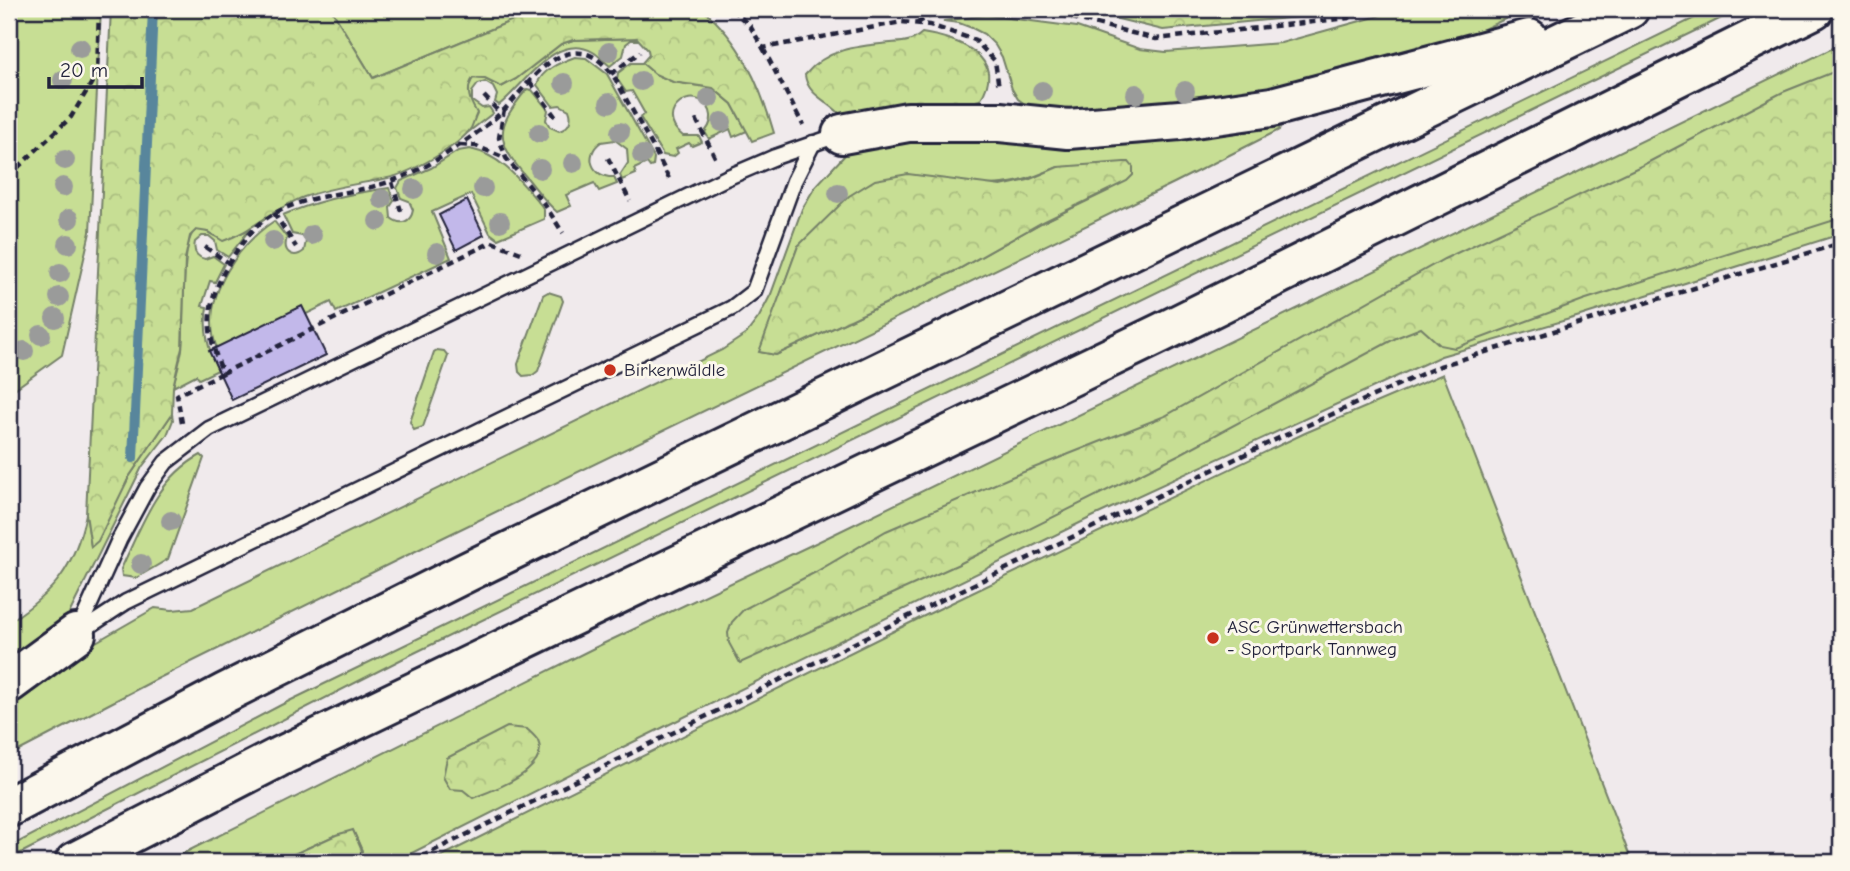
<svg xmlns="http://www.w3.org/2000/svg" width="1850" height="871" font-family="'Comic Neue',sans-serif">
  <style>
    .grass { fill: #c7de94; stroke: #748068; stroke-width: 2; fill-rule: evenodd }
    .forest { fill: url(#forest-crowns); stroke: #748068; stroke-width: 2 }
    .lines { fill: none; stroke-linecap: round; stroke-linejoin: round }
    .stream { stroke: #58869c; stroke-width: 10 }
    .building { fill: #c2b8ea; stroke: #22223b; stroke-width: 2 }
    .service-casing { stroke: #22223b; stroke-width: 19 }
    .motorway-casing { stroke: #22223b; stroke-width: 44 }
    .path { stroke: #22223b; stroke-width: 4.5; stroke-dasharray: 7 5; stroke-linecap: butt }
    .service { stroke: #fbf7ec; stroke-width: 14 }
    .motorway { stroke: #fbf7ec; stroke-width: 38 }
    .tree { fill: #9a9b9a }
    .poi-dot { fill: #c8321e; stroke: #fbf7ec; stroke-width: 2.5 }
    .labels { text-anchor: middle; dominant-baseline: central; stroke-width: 6; stroke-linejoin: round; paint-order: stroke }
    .poi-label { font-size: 19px; fill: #22223b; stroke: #fbf7ec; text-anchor: start }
  </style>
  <defs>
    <pattern id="forest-crowns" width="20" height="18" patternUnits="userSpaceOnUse" patternTransform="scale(1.75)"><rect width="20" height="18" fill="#c7de94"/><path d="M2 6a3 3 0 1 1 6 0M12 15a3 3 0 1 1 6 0" fill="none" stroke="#abbe80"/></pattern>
  </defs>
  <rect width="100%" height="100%" fill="#f0eaec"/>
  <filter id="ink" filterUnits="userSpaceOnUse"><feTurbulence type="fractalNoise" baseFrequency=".0143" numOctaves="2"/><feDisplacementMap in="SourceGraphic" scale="14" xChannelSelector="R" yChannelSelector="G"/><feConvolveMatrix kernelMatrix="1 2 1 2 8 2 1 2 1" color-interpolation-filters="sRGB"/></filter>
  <g filter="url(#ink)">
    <g class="grass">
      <path d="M 9,9 L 101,9 L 90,232 L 62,355 L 9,393 Z"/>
      <path d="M 331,9 L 540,9 L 373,78 Z"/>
      <path d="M 1397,9 L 1526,9 L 1469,36 L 1286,91 L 1089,112 L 1029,107 L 1018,99 L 1012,89 L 1002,57 L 995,45 L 984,34 L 972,28 L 959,23 L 943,21 L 986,15 L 1077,27 L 1140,49 L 1166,52 L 1281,43 L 1375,17 Z"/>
      <path d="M 1713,9 L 1740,9 L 404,658 L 9,859 L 9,847 L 281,705 Z"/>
      <path d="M 637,38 L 640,40 L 631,40 L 626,44 L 623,56 L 610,66 C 604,62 600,56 593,52 C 555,31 524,86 499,105 L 495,102 L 497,95 L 493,87 L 485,82 L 478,84 L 472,92 L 472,101 L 482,108 L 489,107 L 493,113 L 448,148 L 471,128 L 475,110 C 468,101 466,87 473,78 L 485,79 L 501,87 L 516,79 L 561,44 L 573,40 Z"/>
      <path d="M 1841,44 L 1841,234 L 1580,316 L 1441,356 L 1094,516 L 615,751 L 394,862 L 355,862 L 362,851 L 353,831 L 336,835 L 277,862 L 166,862 L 592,649 L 826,538 Z"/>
      <path d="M 575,57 L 586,58 L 607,74 L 654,158 L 653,166 L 650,167 L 647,163 L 634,169 L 636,174 L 622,180 L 620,175 L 628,163 L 627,149 L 615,140 L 601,142 C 583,155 592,178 614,177 L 617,184 L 599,191 L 594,183 L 566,195 L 571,206 L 557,212 C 546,203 537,190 528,179 C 494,140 495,128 527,89 L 532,90 L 548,110 L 546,120 L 550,127 L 559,131 C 569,128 573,120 569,110 L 560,105 L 553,106 L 537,85 C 541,70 561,62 575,57 Z"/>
      <path d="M 631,63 L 642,63 L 655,74 L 673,82 L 713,88 L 732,104 L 747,131 L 733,137 L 730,129 L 709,139 L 705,132 C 710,126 713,119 710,111 C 697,81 651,112 683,136 L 699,136 L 702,142 L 692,146 L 689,143 L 676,149 L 678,153 L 673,157 L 663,155 L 640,117 L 645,114 L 632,91 L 626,92 L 617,79 L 618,73 Z"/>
      <path d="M 1281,123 L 1279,130 L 1174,183 L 442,538 L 155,680 L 9,756 L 9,704 L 82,650 L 155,608 L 172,610 L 193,608 L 722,350 L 746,334 L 759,317 L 771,294 L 802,209 L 815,187 L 845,155 L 902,138 ZM 1058,167 L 1108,191 L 1041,223 L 957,270 L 776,355 L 760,352 L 798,246 L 976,184 C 1009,187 1028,180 1058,167 Z"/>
      <path d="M 470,149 C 503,156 520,181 541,205 L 544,210 L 544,219 L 498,239 L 490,233 L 471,194 L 432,212 L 451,258 L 336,312 L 331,302 L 302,316 L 224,366 C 220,356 215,346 213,335 C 206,291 239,244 274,221 L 287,238 C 282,252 293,260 304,251 L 306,241 L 302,236 L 292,234 L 283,215 C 318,200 352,193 389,188 L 394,201 L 390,207 L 391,218 C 401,226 411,222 413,210 L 409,201 L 401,198 L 397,188 L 401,181 L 431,168 L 458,151 Z"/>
      <path d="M 251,228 L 228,257 L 217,250 L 215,241 L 209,236 L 202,236 L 195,242 C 193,251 196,257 205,259 L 213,256 L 224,264 L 215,282 L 210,281 L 202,306 L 207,307 C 203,330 208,349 218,370 L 199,379 L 196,375 L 173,387 C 176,374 180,362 182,349 C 185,329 180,240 195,231 C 203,226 208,234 215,236 C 228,240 240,234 251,228 Z"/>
      <path d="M 548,292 L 561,296 L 563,301 L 538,371 L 533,375 L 523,376 L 519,372 L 518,364 L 543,295 Z"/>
      <path d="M 437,350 L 444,351 L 448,356 L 423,427 L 414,430 L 410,422 L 434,352 Z"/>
      <path d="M 1443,374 L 1632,862 L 430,862 L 922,617 L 1305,433 Z"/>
      <path d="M 172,414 L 173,420 L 167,435 L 142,467 L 68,616 L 62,624 L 9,666 L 9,622 C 55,591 74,569 86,514 L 91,546 L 129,477 Z"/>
      <path d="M 201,455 L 204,458 L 168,559 L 136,578 L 122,576 L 121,569 C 141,527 157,478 201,455 Z"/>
    </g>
    <g class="forest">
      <path d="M 111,9 L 331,9 L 373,78 L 540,9 L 702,9 C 741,41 760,85 774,133 L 752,141 L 732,104 L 713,88 L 673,82 L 655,74 L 642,63 L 649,55 L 648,50 L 637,38 L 573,40 L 561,44 L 516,79 L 501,87 L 485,79 L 473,78 C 465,90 470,102 477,113 C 475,117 473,124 471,128 C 459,147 410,173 388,178 C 360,184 331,187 304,197 C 274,208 253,231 223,241 L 208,232 L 196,230 L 190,236 L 185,259 L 182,348 L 173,387 L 172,414 L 129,477 L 98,541 L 91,547 L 86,514 Z"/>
      <path d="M 1077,9 L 1337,9 L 1319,15 L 1163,30 Z"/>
      <path d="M 922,33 C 955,38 1009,56 980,100 L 962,104 L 907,105 L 839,113 C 826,100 807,94 805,75 C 827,48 858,46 891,43 C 904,42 912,42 922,33 Z"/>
      <path d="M 1841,69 L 1841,218 L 1583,300 L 1455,348 L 1440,345 L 1421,328 L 1398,337 L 1180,454 L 959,564 L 740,663 L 729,643 L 728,633 L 732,622 L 744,609 L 814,573 L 886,531 L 1016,475 L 1165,416 L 1444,259 L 1643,165 L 1783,92 Z"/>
      <path d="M 1124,162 L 1129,162 L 1133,167 L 1133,175 L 1127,181 L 1041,223 L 957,270 L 776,355 L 759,352 L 798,246 L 849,196 L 875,180 L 908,174 L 1001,186 L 1028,180 L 1058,167 Z"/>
      <path d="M 507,727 L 527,729 C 530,732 536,737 538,741 C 551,770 492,791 473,798 L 463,790 L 450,789 L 443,777 L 447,758 Z"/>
      <path d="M 353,830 L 362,851 L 355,862 L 277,862 L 336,835 Z"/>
    </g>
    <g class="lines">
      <path class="stream" d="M 133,458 L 153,9"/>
    </g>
    <g class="building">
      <path d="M 467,200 L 484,235 L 456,250 L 439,215 Z"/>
      <path d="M 302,306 L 326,355 L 232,400 L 209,351 Z"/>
    </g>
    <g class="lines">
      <defs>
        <g id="service">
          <path d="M 77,633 L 119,540 L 147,488 L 166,462 L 209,429 L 726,178 L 775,157 L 841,134"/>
          <path d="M 77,634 L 126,602 L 732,308 L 754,291 L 794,181 L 813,143"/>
        </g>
        <g id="motorway">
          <path d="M 842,134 L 908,122 L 1000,122 L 1068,129 L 1180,120 L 1272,107 L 1529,39"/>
          <path d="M 9,683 L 76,634"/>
          <path d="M 9,807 L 225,693 L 469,571 L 1629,9"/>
          <path d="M 75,862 L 277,758 L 1161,333 L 1814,9"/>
        </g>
      </defs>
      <use href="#service" class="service-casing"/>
      <use href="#motorway" class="motorway-casing"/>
      <g class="path">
        <path d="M 398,9 L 411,9"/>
        <path d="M 732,9 L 750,26 L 763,48 L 902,22 L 930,25 L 975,40 L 995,61 L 999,88"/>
        <path d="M 1037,9 L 1156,39 L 1349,18 L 1364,9"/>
        <path d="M 917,23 L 936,13 L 1022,9"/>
        <path d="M 763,48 L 803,125"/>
        <path d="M 611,74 L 640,52"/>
        <path d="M 530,82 L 557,119"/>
        <path d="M 484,96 L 500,113"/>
        <path d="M 504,109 L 499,138 L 506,158 L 545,205 L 563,233"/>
        <path d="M 696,119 L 716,159"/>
        <path d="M 460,145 L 476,146 L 505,158"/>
        <path d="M 608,158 L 630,201"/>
        <path d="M 9,176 L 71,117 L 97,74 L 99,9"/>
        <path d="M 392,182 L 401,211"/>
        <path d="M 274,213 L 296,247"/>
        <path d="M 205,247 L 229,263"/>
        <path d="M 521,253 L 492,242 L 223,373 C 206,333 204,311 224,272 C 235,251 254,224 275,213 C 305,197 336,195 367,188 C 397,181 424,169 449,152 C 468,140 488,125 504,110 C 524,90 549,48 582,53 C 594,54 605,65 612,74 C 619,84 624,96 630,106 C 644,131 658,155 670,181"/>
        <path d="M 182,423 L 177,395 L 223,373"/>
        <path d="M 411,862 L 966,588 L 1279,438 L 1440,366 L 1841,243"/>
      </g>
      <use href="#service" class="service"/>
      <use href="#motorway" class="motorway"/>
    </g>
    <g class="tree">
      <circle cx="80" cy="48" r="10"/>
      <circle cx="609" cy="52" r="10"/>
      <circle cx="63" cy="80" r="10"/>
      <circle cx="641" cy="81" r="10"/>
      <circle cx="564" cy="83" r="10"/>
      <circle cx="1042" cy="91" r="10"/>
      <circle cx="1185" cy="91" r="10"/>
      <circle cx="1136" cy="94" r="10"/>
      <circle cx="709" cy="98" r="10"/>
      <circle cx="609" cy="103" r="10"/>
      <circle cx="722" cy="122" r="10"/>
      <circle cx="620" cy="132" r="10"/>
      <circle cx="539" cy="133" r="10"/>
      <circle cx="642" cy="155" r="10"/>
      <circle cx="65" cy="160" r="10"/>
      <circle cx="573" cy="163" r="10"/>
      <circle cx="540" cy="169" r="10"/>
      <circle cx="63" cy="187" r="10"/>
      <circle cx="483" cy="188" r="10"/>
      <circle cx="414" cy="189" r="10"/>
      <circle cx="838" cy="193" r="10"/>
      <circle cx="382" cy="199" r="10"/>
      <circle cx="69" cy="219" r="10"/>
      <circle cx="378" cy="221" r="10"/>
      <circle cx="500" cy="222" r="10"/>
      <circle cx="312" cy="235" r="10"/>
      <circle cx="273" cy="241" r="10"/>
      <circle cx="68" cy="244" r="10"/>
      <circle cx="437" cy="253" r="10"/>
      <circle cx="60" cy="273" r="10"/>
      <circle cx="59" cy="297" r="10"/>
      <circle cx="55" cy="318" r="10"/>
      <circle cx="41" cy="335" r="10"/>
      <circle cx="24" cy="351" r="10"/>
      <circle cx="171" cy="521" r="10"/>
      <circle cx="141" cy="564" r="10"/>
    </g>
  </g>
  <g class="poi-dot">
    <circle cx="610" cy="370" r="7"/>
    <circle cx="1213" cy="638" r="7"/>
  </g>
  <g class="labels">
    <g class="poi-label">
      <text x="624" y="370">Birkenwäldle</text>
      <text x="1227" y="627">ASC Grünwettersbach<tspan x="1227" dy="22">- Sportpark Tannweg</tspan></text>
    </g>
  </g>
  <rect width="1850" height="871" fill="none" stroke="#fbf7ec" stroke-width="35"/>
  <rect x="18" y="18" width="1815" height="836" fill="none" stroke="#22223b" stroke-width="2.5" filter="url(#ink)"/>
  <path d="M49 77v10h93v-10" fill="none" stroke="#22223b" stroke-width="3.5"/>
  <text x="60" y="77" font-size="21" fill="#22223b" stroke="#fbf7ec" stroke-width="5" paint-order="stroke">20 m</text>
</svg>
